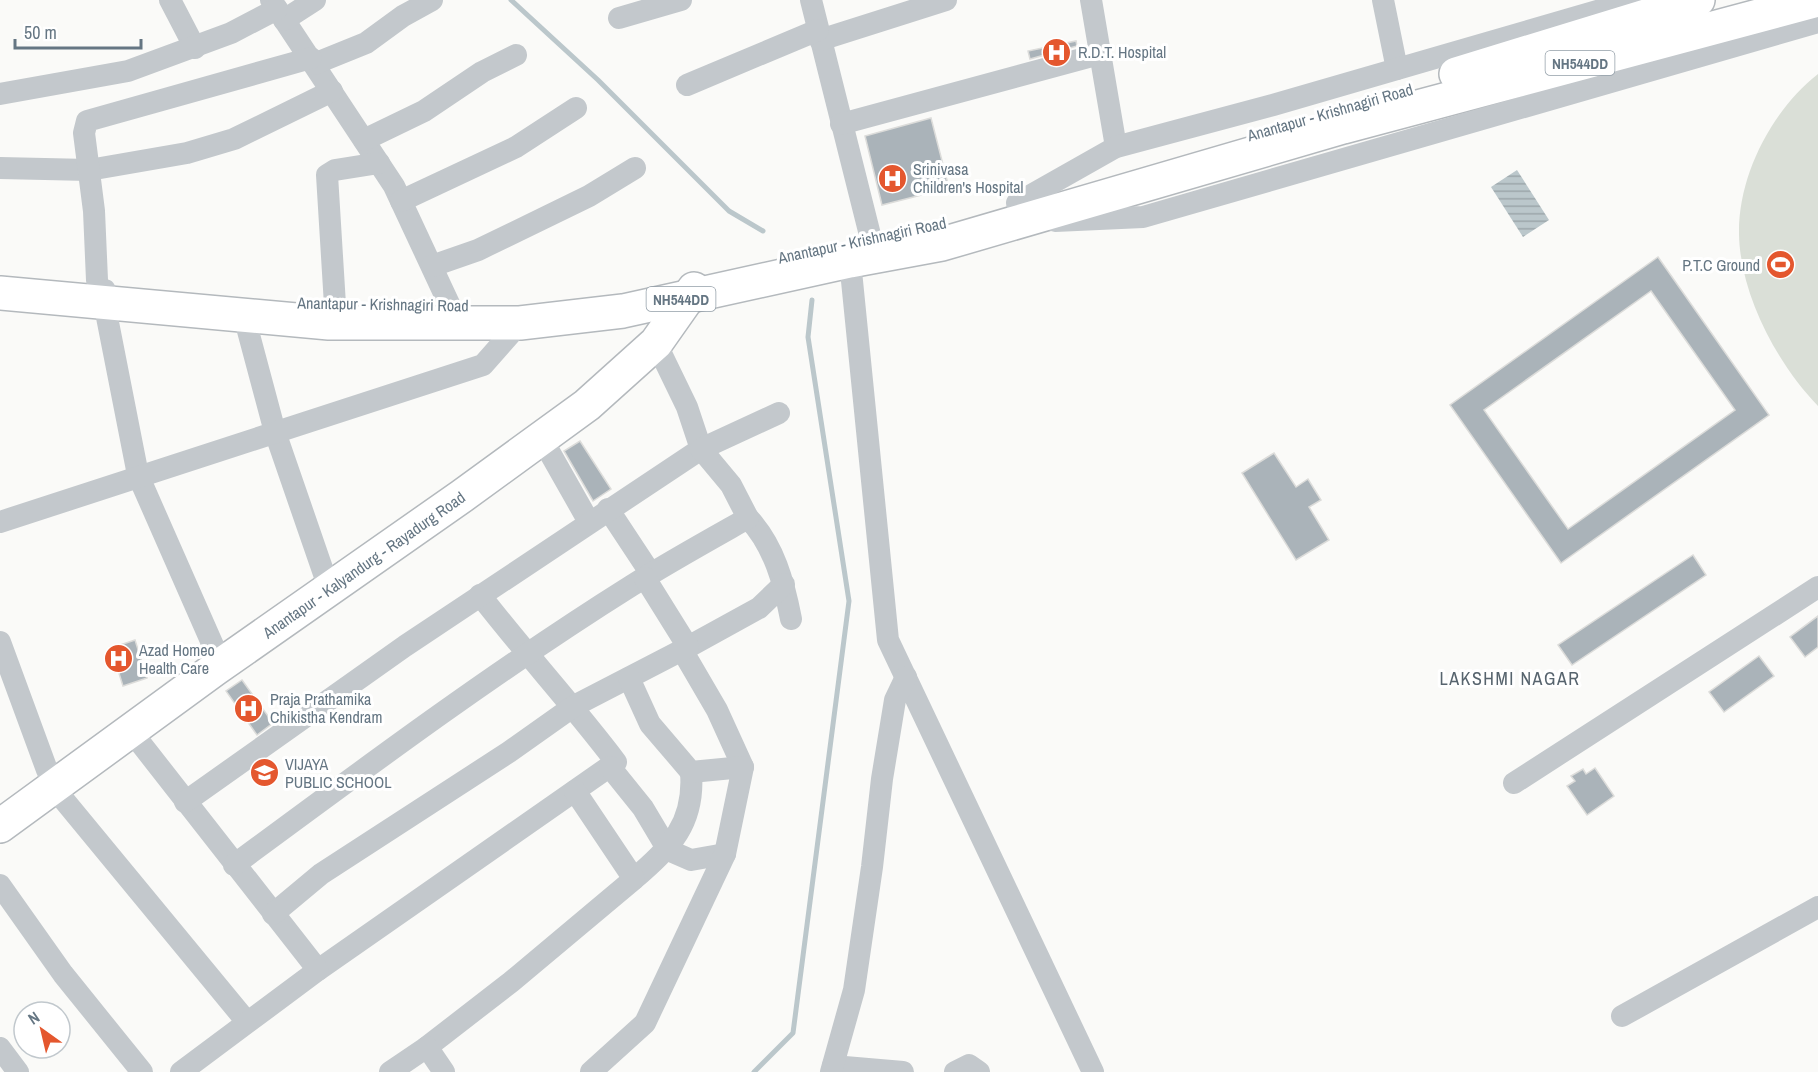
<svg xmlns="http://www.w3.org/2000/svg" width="1818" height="1072" font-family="'Archivo Narrow',sans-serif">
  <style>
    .grass { fill: #dadfd7 }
    .water { fill: url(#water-rules) }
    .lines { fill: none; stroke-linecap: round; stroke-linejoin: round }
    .stream { stroke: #bbc7cb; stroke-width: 5 }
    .building { fill: #aab3b9; stroke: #dcdcda; stroke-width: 1.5; fill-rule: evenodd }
    .highway-casing { stroke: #b4b9bd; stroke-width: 36 }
    .minor { stroke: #c3c8cc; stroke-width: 22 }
    .highway { stroke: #fff; stroke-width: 33 }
    .labels { text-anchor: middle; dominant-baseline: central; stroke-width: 6; stroke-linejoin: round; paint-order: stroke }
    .shield { fill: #fff; stroke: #939fa8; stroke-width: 1.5 }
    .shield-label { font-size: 15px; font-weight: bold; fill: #657683 }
    .poi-label { font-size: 16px; fill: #657683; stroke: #fff; text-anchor: start }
    .street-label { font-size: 16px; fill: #657683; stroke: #fff }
    .neighbourhood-label { font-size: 18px; letter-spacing: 1.5px; fill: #57646e; stroke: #fff }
  </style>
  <defs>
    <pattern id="water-rules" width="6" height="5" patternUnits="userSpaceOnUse" patternTransform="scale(1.5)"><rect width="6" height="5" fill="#bbc7cb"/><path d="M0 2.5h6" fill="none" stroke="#9ca6aa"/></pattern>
  </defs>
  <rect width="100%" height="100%" fill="#fafaf8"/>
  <path class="grass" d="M 1818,74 L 1818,406 C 1777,364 1740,294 1739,234 C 1738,175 1772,110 1818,74 Z"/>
  <path class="water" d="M 1517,170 L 1549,220 L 1523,237 L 1491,187 Z"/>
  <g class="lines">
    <g class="stream">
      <path d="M 511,0 L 598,80 L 729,211 L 763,231"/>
      <path d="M 754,1072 L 793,1033 L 849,601 L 808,337 L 812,300"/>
    </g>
  </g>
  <g class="building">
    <path d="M 1076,41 L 1077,46 L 1030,59 L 1028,51 Z"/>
    <path d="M 931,118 L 949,188 L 882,205 L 865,136 Z"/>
    <path d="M 1658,257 L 1769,415 L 1561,563 L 1450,405 ZM 1651,291 L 1735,410 L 1568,529 L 1484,410 Z"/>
    <path d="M 580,441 L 611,489 L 593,501 L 564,451 Z"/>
    <path d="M 1274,453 L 1296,487 L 1308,479 L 1321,500 L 1309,507 L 1329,540 L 1296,560 L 1242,473 Z"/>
    <path d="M 1693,555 L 1706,575 L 1572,665 L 1558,645 Z"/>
    <path d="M 1818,616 L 1818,647 L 1805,657 L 1790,637 Z"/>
    <path d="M 135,640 L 147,678 L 123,686 L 111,648 Z"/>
    <path d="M 1759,656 L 1774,676 L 1724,712 L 1709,692 Z"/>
    <path d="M 242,680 L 273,723 L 257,735 L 226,691 Z"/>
    <path d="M 1595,768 L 1614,796 L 1587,815 L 1567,786 L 1575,781 L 1571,776 L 1583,769 L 1586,774 Z"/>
  </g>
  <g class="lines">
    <defs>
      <g id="highway">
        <path d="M 1456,74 L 1698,0"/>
        <path d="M 0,293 L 329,323 L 520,323 L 623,311 L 850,261 L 942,244 L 1343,127 L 1818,0"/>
        <path id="s1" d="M 0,826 L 215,669 L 462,496 L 587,405 L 656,343 L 694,289"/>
      </g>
    </defs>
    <use href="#highway" class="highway-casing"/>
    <g class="minor">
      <path d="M 170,0 L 195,48"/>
      <path d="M 271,0 L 394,186 L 450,306"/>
      <path d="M 811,0 L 871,239"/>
      <path d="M 1091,0 L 1116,147"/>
      <path d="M 1383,0 L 1397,69"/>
      <path d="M 619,18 L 681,0"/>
      <path d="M 284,20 L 315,0"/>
      <path d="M 820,40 L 946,0"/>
      <path d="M 314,64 L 366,43 L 403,16 L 432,0"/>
      <path d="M 687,85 L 818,30"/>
      <path d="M 0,94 L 128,71 L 231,33 L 277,9"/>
      <path d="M 841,124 L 1100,54"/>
      <path d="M 364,140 L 424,111 L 482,72 L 516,55"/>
      <path d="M 0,168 L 89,170 L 187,153 L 234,139 L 332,91"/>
      <path d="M 401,201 L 516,147 L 576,108"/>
      <path d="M 1017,203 L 1116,147 L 1273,105 L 1635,0"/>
      <path d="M 1055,221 L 1143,217 L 1818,22"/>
      <path d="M 850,261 L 888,640 L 1093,1072"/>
      <path d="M 432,266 L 478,250 L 589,196 L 635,168"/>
      <path d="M 97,280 L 94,211 L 84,133 L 87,121 L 311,58"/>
      <path d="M 105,290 L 104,302 L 138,475 L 215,650"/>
      <path d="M 335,305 L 327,175 L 335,170 L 379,163"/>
      <path d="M 244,316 L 275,432 L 324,574"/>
      <path d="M 542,439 L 589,522"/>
      <path d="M 608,509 L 651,574"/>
      <path d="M 748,518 C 774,545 784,583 791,619"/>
      <path d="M 0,522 L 483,365 L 520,323"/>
      <path d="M 0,642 L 47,770"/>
      <path d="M 688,647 L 759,608 L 784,584"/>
      <path d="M 682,650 L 717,710 L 743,767"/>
      <path d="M 131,731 L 318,970 L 616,762 C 573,705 524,652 480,595"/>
      <path d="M 610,767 L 643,808 L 668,850 L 691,860 L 725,854"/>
      <path d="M 1514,783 L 1818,587"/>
      <path d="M 54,788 L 247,1022"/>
      <path d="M 185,802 L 405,646 L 701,449 L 687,407 L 656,343"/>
      <path d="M 234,865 C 364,769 494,672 631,586 C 669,562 709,540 748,518 L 731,485 L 701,449 L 779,413"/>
      <path d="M 634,879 C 671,847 695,823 691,772"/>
      <path d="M 0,885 L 63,974 L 142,1072"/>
      <path d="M 273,914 L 321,874 L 509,752 L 574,706 L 688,647 L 645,578"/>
      <path d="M 1622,1016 L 1818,907"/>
      <path d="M 427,1047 L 511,982 L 634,879 L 575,791"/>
      <path d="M 0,1048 L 18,1072"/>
      <path d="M 833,1066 L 903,1072"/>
      <path d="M 181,1072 L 318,970"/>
      <path d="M 390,1072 L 427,1047 L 444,1072"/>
      <path d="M 591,1072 L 645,1023 L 725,854 L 743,767 L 691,772 L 650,724 L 629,678"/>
      <path d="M 831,1072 L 854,990 L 872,867 L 882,779 L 895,700 L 906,677"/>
      <path d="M 955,1072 L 969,1065 L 979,1072"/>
    </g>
    <use href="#highway" class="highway"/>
  </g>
  <defs>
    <symbol id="hospital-disc" viewBox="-11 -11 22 22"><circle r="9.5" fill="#e4572e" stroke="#fff"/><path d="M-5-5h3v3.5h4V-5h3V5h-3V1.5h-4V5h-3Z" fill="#fff"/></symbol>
    <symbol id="stadium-disc" viewBox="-11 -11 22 22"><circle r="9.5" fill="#e4572e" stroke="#fff"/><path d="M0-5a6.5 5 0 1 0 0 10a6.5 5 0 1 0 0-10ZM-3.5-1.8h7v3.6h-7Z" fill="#fff"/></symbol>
    <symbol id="school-disc" viewBox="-11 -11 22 22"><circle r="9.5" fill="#e4572e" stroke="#fff"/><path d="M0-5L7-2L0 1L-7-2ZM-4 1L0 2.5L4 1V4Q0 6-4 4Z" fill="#fff"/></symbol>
  </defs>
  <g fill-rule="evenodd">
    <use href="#hospital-disc" x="1040" y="36" width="33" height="33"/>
    <use href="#hospital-disc" x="876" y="162" width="33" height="33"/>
    <use href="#stadium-disc" x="1764" y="248" width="33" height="33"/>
    <use href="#hospital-disc" x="102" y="642" width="33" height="33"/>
    <use href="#hospital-disc" x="232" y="692" width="33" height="33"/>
    <use href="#school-disc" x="248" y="756" width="33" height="33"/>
  </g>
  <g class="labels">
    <g class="shield">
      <rect x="1545.5" y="51" width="69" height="24" rx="4.5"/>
      <rect x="646.5" y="287" width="69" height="24" rx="4.5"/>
    </g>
    <g class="shield-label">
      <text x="1580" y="63">NH544DD</text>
      <text x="681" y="299">NH544DD</text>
    </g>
    <g class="poi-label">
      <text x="1078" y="52">R.D.T. Hospital</text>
      <text x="913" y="169">Srinivasa<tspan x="913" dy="18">Children's Hospital</tspan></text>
      <text x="1760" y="265" text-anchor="end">P.T.C Ground</text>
      <text x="139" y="650">Azad Homeo<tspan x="139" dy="18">Health Care</tspan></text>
      <text x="270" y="699">Praja Prathamika<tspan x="270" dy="18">Chikistha Kendram</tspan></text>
      <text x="285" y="764">VIJAYA<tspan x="285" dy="18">PUBLIC SCHOOL</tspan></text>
    </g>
    <g class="street-label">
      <text transform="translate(1330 112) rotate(-16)">Anantapur - Krishnagiri Road</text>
      <text transform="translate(862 240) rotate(-12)">Anantapur - Krishnagiri Road</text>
      <text transform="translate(383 304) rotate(1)">Anantapur - Krishnagiri Road</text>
      <text stroke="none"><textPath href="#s1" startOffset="448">Anantapur - Kalyandurg - Rayadurg Road</textPath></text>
    </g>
    <g class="neighbourhood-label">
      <text x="1510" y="678">LAKSHMI NAGAR</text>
    </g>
  </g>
  <g transform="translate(42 1030) rotate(326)"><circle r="28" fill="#ffffff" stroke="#c1c8cd" stroke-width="1.5"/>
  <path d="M0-4.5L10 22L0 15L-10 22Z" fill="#e4572e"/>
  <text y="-9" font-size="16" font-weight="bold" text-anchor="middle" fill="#657683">N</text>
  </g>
  <path d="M15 39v9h126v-9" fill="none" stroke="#657683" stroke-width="3"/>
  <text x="24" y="39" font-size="18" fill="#657683" stroke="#ffffff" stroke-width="4.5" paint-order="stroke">50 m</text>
</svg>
